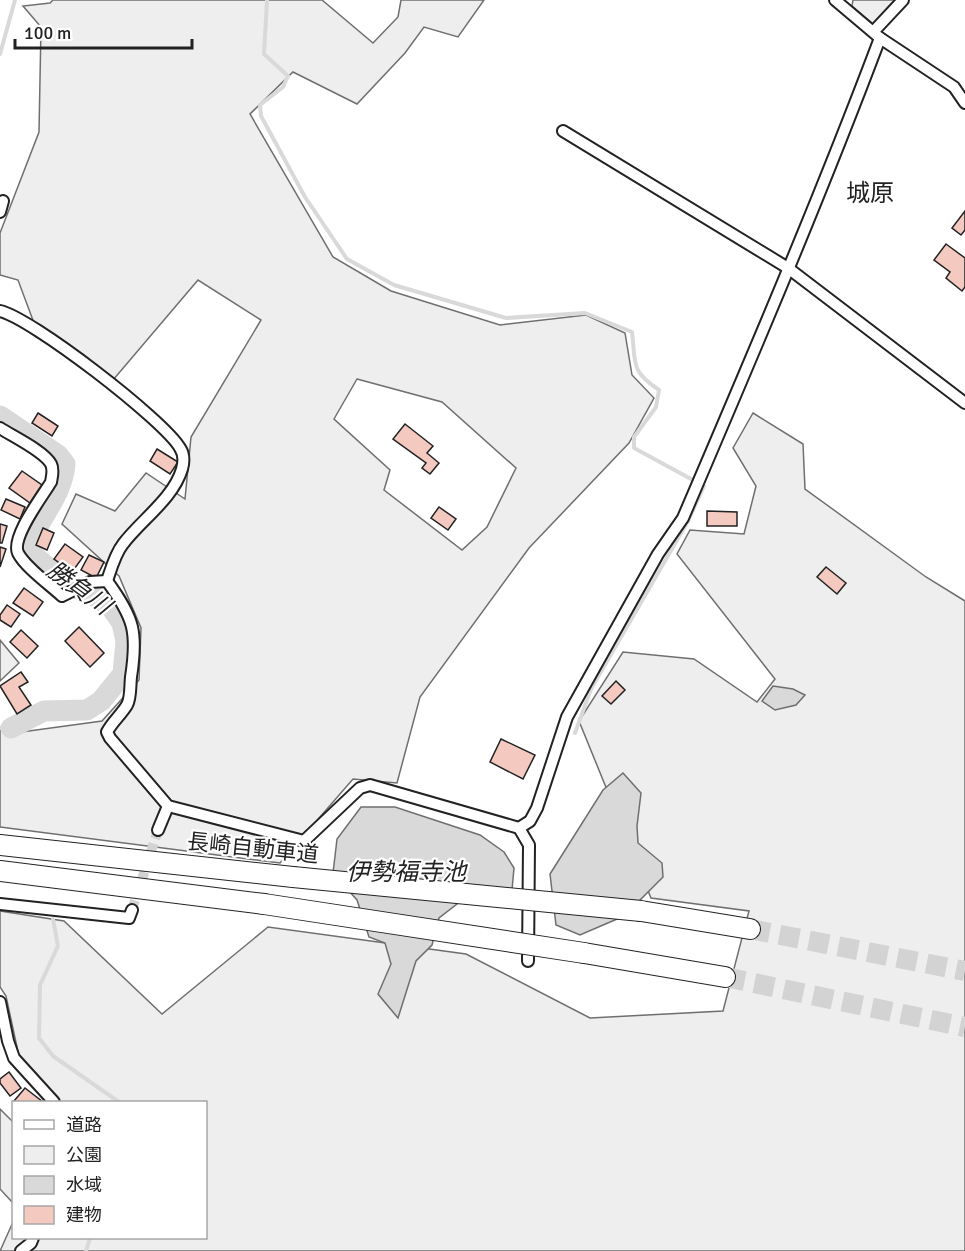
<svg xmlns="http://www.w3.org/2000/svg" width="965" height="1251" font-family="Signika,'Noto Sans JP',sans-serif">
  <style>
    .green { fill: #eee; stroke: #6f6f6f; stroke-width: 1.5; fill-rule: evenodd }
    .water { fill: #d9d9d9; stroke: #6f6f6f; stroke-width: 1.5 }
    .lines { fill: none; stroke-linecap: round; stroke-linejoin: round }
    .stream { stroke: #d9d9d9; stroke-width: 4 }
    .river { stroke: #d9d9d9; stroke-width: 21 }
    .building { fill: #f3c9c0; stroke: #222; stroke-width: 1.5 }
    .minor-tunnel { stroke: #d3d3d3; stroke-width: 10; stroke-dasharray: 10 5; stroke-linecap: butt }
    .motorway-tunnel { stroke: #d3d3d3; stroke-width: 20; stroke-dasharray: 20 10; stroke-linecap: butt }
    .minor-casing { stroke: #222; stroke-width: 14 }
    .motorway-casing { stroke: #222; stroke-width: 22 }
    .minor { stroke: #fff; stroke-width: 10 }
    .motorway { stroke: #fff; stroke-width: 20 }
    .motorway-bridge-casing { stroke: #222; stroke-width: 22; stroke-linecap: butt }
    .motorway-bridge { stroke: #fff; stroke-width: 20 }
    .labels { text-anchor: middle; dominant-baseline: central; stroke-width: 4.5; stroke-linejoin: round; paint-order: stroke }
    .street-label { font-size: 22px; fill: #222; stroke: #fff }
    .neighbourhood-label { font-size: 24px; fill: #222; stroke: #fff }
    .water-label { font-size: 24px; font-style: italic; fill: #222; stroke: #fff }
  </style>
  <rect width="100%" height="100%" fill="#fff"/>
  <g class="green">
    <path d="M 53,0 L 322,0 L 373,43 L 398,17 L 401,0 L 484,0 L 458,37 L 424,27 L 405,53 L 357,104 L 293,72 L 250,114 L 333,257 L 391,291 L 500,325 L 586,315 L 625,333 L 632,375 L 654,398 L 629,443 L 529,548 L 420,697 L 397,783 L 353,779 L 280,863 L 0,827 L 0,727 L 7,734 L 102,721 L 139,680 L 141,628 L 119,576 L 62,524 L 76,494 L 115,511 L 146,473 L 185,499 L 191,437 L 261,320 L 198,280 L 113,380 L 34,323 L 18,280 L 0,275 L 0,233 L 39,132 L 41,27 L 23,6 L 50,3 ZM 357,379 L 442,402 L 516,468 L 487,527 L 462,550 L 384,490 L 390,470 L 334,419 Z"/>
    <path d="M 853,0 L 896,0 L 873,24 L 852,6 Z"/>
    <path d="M 753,413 L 803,444 L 805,489 L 926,577 L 965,601 L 965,1251 L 0,1251 L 13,1222 L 14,1238 L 206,1238 L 206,1102 L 53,1102 L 20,1061 L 6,996 L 0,987 L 0,911 L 64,921 L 162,1014 L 268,927 L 466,954 L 590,1018 L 723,1011 L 749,911 L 651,898 L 579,721 L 623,652 L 694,659 L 757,702 L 775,679 L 677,554 L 690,530 L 744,534 L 756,486 L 733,448 Z"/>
    <path d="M 0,640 L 19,663 L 0,681 Z"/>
    <path d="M 0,1109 L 13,1122 L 13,1203 L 0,1189 Z"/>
  </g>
  <g class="water">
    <path d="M 773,686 L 793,689 L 805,695 L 796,705 L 775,710 L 762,701 Z"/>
    <path d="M 623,773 L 641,793 L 637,826 L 638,843 L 662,863 L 663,877 L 624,916 L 580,935 L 556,925 L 550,874 L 603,790 Z"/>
    <path d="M 361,807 L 395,807 L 480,835 L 504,852 L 514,868 L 512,890 L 461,901 L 439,918 L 432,945 L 416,961 L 398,1018 L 378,994 L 391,964 L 385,943 L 369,937 L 357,900 L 333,873 L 337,839 Z"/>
  </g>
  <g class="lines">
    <g class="stream">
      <path d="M 267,0 L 264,54 L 288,76 L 283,87 L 260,105 L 261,116 L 305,197 L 347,259 L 394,285 L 506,318 L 585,313 L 632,332 C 636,365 630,370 659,390 L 656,407 L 634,437 L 634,448 L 704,486 L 688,521 L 591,689 L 575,733"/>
      <path d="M 0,54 L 15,0"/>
      <path d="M 0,728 L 11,728"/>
      <path d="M 53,919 L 58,946 L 40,985 L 39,1038 L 53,1056 L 119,1102"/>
      <path d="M 86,1251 L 90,1238"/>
    </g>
    <path class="river" d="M 0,416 L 58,455 L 65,464 C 63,493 41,517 29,543 L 32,554 L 69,585 L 93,595 L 111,607 L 122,623 L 126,641 L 123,674 L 101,701 L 87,710 L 44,711 L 11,728"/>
  </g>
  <g class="building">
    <path d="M 965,211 L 965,230 L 961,235 L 952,228 Z"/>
    <path d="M 946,244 L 965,258 L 965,287 L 962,291 L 946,278 L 950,272 L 934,260 Z"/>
    <path d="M 38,413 L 58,426 L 52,436 L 32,423 Z"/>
    <path d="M 405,424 L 433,446 L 427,453 L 439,463 L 430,474 L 422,468 L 426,463 L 393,439 Z"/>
    <path d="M 157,449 L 178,462 L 170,474 L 150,461 Z"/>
    <path d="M 22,471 L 42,485 L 30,503 L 9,488 Z"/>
    <path d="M 6,499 L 25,507 L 20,519 L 1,510 Z"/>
    <path d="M 439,507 L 456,519 L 448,530 L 431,518 Z"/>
    <path d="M 707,511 L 737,512 L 737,526 L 707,526 Z"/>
    <path d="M 0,524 L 7,526 L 2,543 L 0,543 Z"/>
    <path d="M 43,528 L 54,533 L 47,550 L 36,545 Z"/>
    <path d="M 65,544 L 83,557 L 72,572 L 54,559 Z"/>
    <path d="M 0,547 L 6,549 L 0,567 Z"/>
    <path d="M 89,555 L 104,562 L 96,578 L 81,570 Z"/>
    <path d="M 826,567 L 846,583 L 837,594 L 817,577 Z"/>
    <path d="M 24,588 L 43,602 L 33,616 L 13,603 Z"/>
    <path d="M 7,605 L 20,614 L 11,627 L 0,620 L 0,615 Z"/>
    <path d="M 79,627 L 104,653 L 90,667 L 65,641 Z"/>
    <path d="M 21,630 L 38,646 L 27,658 L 10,642 Z"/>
    <path d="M 21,672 L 28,682 L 19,687 L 31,705 L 17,714 L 0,686 Z"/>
    <path d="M 616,681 L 625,690 L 611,704 L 602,696 Z"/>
    <path d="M 501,739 L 535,755 L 523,779 L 490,762 Z"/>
    <path d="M 9,1072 L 21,1088 L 10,1096 L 0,1083 L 0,1079 Z"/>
    <path d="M 25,1088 L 43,1102 L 16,1102 L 14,1101 Z"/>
  </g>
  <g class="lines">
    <path class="minor-tunnel" d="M 132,910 L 158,830"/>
    <g class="motorway-tunnel">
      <path d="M 750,929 L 965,971"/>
      <path d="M 725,977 L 965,1027"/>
    </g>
    <defs>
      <g id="minor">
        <path d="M 835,0 L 880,38 L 954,87 L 965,103"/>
        <path d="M 874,31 L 903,0"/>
        <path d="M 563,131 L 788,268 L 965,403"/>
        <path d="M 0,212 L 3,201"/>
        <path d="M 0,311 C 30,317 164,420 180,448 C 184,454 184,462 182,469 C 173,499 141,520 123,544 C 115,554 111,569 107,581"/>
        <path d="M 0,428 C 12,436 44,451 51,464 C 54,470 52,476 51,482 C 42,497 11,537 18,553 C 25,567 50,585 62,596 L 90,582 L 107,581"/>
        <path d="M 107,581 C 134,618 138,632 131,677 C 130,686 131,698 127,705 C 121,715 112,722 107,732 L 110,738 L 168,806 L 304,841 L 360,788 L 370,785 L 519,828 L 529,845 L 528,961"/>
        <path d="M 519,828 L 530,821 L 537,808 L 567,717 L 658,554 L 683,518 C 751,359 819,200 880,38"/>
        <path d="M 158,830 L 168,806"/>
        <path d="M 0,904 L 129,918 L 132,910"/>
        <path d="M 0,1002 L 8,1041 L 14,1058 L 54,1102"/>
        <path d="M 21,1251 L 31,1243 L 33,1238"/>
      </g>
      <g id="motorway">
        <path d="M 0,845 L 293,877"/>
        <path d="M 0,871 L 264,904"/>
        <path d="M 641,911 L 750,929"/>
        <path d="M 584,953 L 725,977"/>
      </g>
    </defs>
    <use href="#minor" class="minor-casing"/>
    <use href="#motorway" class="motorway-casing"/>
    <use href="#minor" class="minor"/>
    <use href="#motorway" class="motorway"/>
    <defs>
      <g id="motorway-bridge">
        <path d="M 293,877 L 641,911"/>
        <path d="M 264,904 L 584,953"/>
      </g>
    </defs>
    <use href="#motorway-bridge" class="motorway-bridge-casing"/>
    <use href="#motorway-bridge" class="motorway-bridge"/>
  </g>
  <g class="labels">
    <g class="street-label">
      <text transform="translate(253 848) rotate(6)">長崎自動車道</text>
    </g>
    <g class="neighbourhood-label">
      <text x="870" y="193">城原</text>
    </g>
    <g class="water-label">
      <text transform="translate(79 588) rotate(36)">勝負川</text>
      <text x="406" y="872">伊勢福寺池</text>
    </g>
  </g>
  <rect x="12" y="1101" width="195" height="138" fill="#ffffff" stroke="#a7a7a7" stroke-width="1.5"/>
  <rect x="24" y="1120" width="30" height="9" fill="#ffffff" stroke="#a7a7a7" stroke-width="1.5"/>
  <text x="66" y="1131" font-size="18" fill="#222222">道路</text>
  <rect x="24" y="1146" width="30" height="18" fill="#eeeeee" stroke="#a7a7a7" stroke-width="1.5"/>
  <text x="66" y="1161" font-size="18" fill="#222222">公園</text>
  <rect x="24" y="1176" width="30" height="18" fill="#d9d9d9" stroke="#a7a7a7" stroke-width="1.5"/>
  <text x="66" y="1191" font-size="18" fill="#222222">水域</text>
  <rect x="24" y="1206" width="30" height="18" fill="#f3c9c0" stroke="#a7a7a7" stroke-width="1.5"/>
  <text x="66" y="1221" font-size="18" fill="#222222">建物</text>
  <path d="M15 39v9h177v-9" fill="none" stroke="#222222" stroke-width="3"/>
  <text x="24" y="39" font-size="18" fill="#222222" stroke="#ffffff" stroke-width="4.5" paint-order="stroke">100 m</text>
</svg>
